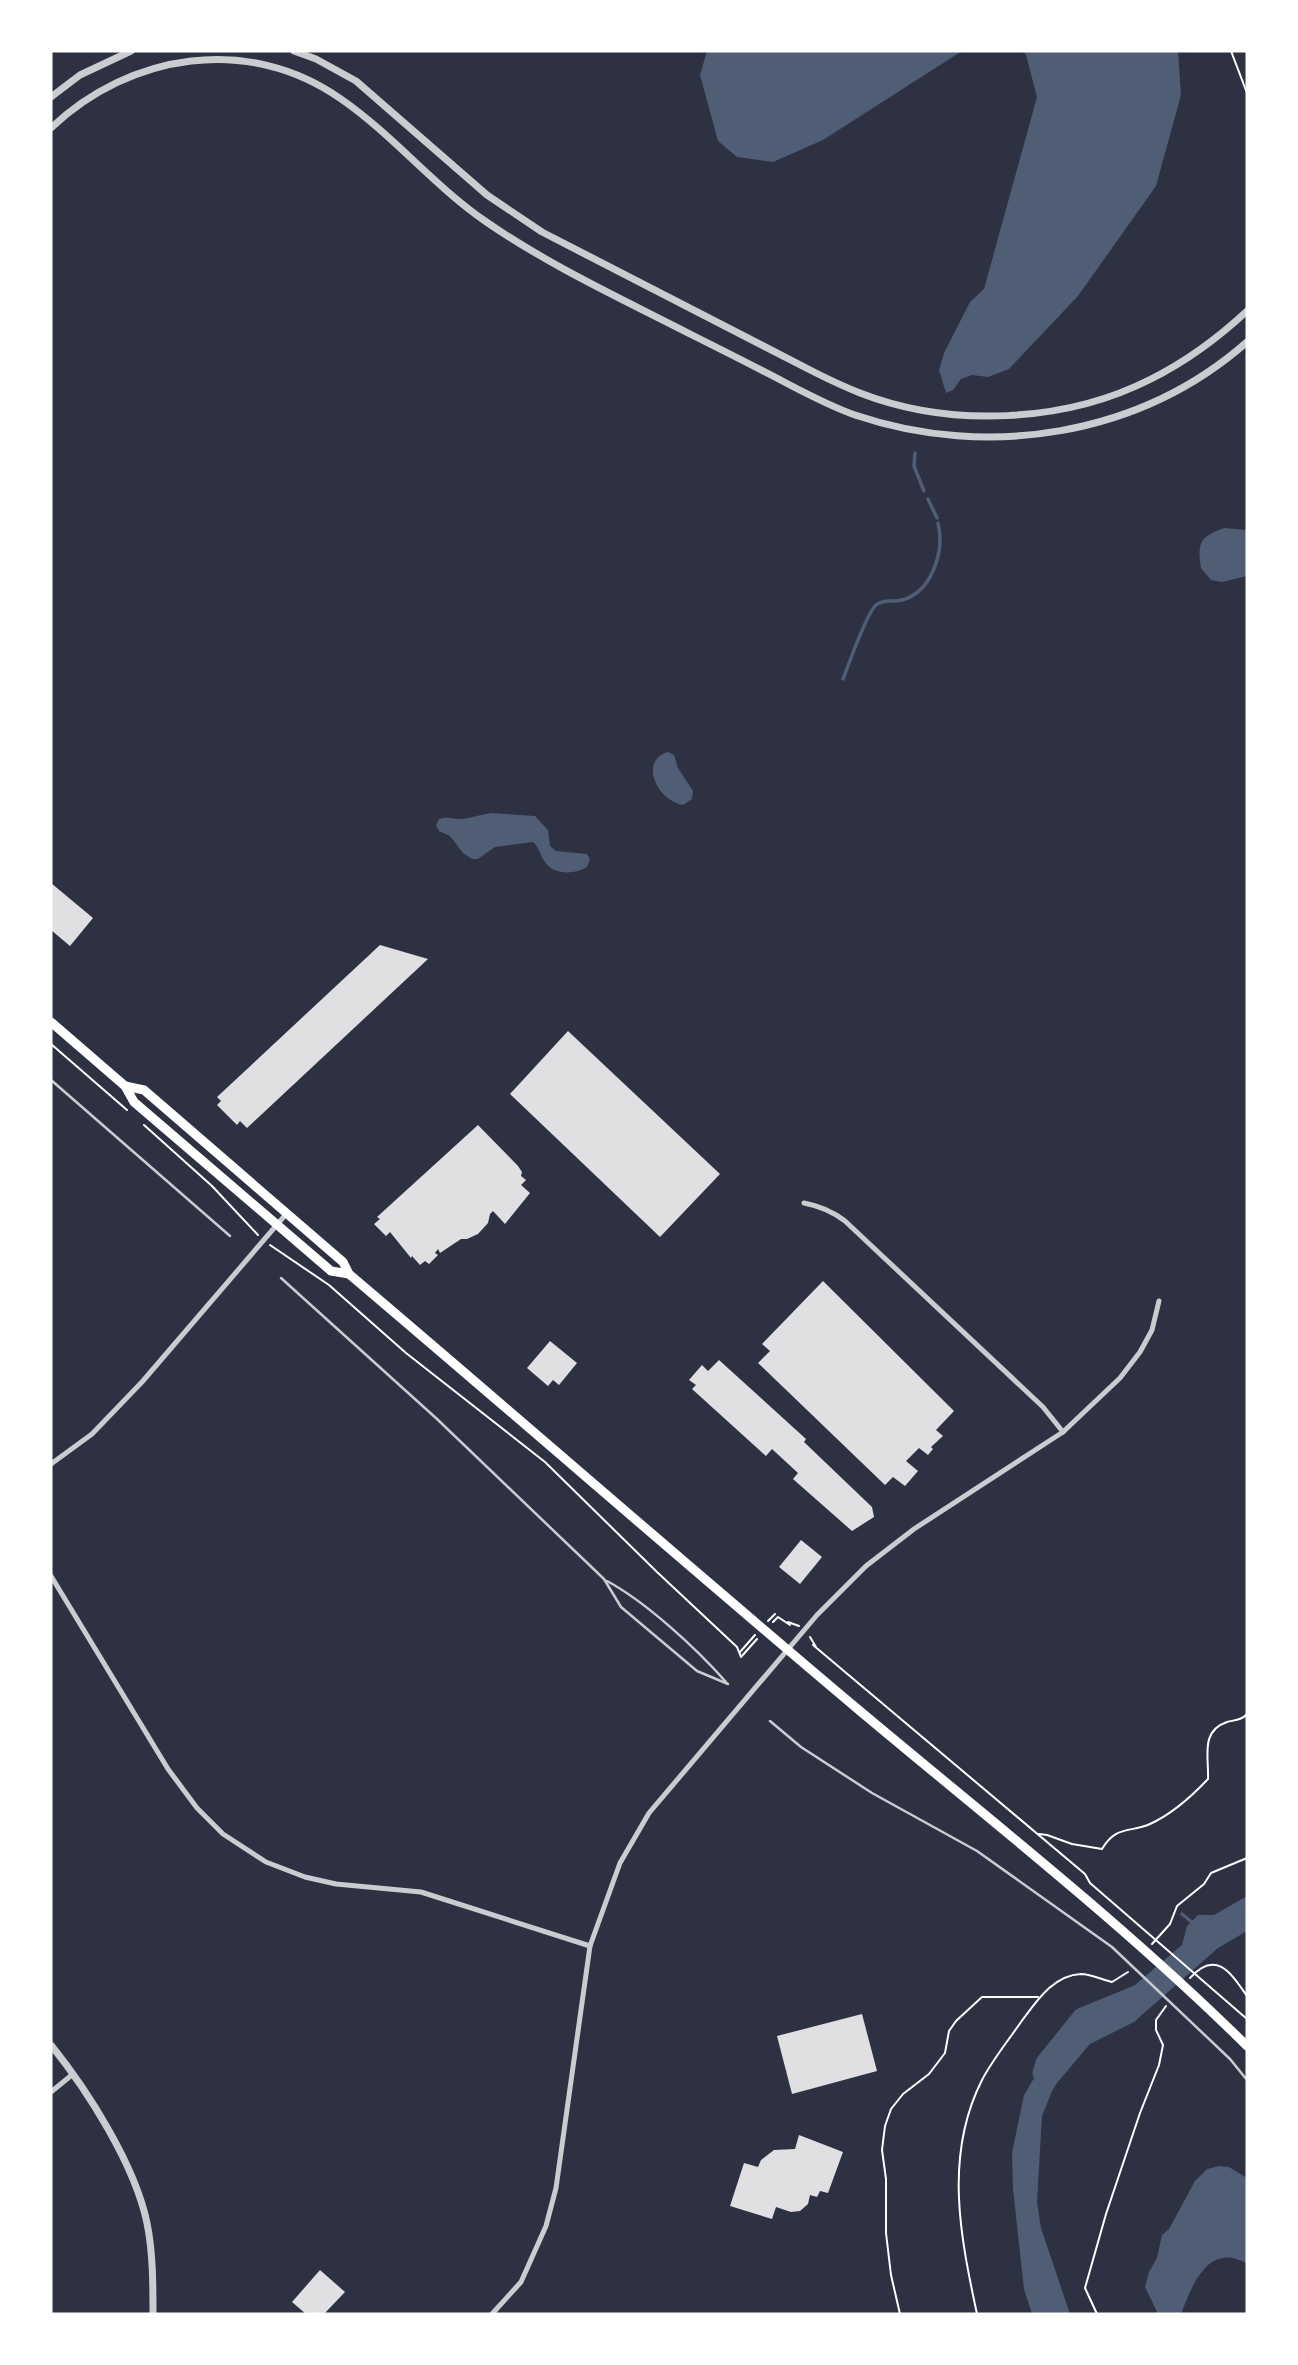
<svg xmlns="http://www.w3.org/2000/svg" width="1298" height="2365" font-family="'Source Sans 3',sans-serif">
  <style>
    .water { fill: #4f5d75 }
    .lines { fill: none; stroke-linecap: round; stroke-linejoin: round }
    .stream { stroke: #4f5d75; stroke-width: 3.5 }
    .river { stroke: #4f5d75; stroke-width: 19 }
    .building { fill: #e0e0e3 }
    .path { stroke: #fff; stroke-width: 2 }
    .service { stroke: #caccd0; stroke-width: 2.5 }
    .minor { stroke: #caccd0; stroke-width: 5 }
    .tertiary { stroke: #caccd0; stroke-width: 7 }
    .primary { stroke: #fff; stroke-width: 9 }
  </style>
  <rect width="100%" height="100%" fill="#2d3142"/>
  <g class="water">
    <path d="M 707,51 L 962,51 L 823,140 L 773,162 L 737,157 L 718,141 L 700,75 Z"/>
    <path d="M 1023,51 L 1178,51 L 1181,95 L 1156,186 L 1078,296 L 1009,369 L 988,377 L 972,375 L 961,379 L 953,390 L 946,393 L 939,370 L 944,353 L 970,302 L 984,289 L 1037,97 L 1026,55 Z"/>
    <path d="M 1224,528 L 1247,530 L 1247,576 L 1222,582 L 1211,580 L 1201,568 C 1197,542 1200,537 1224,528 Z"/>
    <path d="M 668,752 L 674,755 L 678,768 L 693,791 L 692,799 L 683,805 C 656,800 639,760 668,752 Z"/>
    <path d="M 491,813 L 535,816 L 548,830 L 550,846 L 556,851 L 587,854 L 590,859 L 587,867 C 575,875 553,875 545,862 C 540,855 540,849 533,842 L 495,847 L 478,859 L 472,859 L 463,853 L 450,836 L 439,831 L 436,825 L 439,819 C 447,816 454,819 462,819 C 472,818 482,814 491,813 Z"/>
    <path d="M 1247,1896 L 1247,1931 L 1218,1948 L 1134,2022 L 1090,2044 L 1057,2083 L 1052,2091 L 1042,2116 L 1037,2202 L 1041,2228 L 1070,2314 L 1032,2314 L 1024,2289 L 1013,2189 L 1012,2153 L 1024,2095 L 1043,2063 L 1085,2023 L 1115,2002 L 1182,1945 L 1187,1926 L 1198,1915 L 1214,1915 Z"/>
    <path d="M 1219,2166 L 1229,2167 L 1247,2178 L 1247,2264 C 1209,2241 1192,2285 1181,2314 L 1158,2314 L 1145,2287 L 1149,2272 L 1157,2258 L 1162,2235 L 1169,2229 L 1195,2181 L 1207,2169 Z"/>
  </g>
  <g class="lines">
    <g class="stream">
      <path d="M 915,453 L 914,466 L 924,491"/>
      <path d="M 928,499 L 937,518"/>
      <path d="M 843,679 C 849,664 866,614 876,605 C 885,598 893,603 902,600 C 932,592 945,551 938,523"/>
      <path d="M 1182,1914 L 1194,1924"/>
    </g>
    <path class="river" d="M 1042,2073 L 1045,2063 L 1082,2017 L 1136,1995"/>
  </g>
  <g class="building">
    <path d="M 51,883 L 93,918 L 70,946 L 51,930 Z"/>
    <path d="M 380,945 L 428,959 L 247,1128 L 240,1121 L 237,1125 L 217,1105 L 221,1101 L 217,1097 Z"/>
    <path d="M 568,1031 L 720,1174 L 660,1237 L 510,1094 Z"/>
    <path d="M 478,1125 L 518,1166 L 522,1172 L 521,1176 L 526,1180 L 521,1185 L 530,1193 L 505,1224 L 493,1211 L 490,1214 L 488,1223 L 478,1234 L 467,1239 L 461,1239 L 440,1253 L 438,1249 L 435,1253 L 438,1255 L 429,1264 L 425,1261 L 420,1265 L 412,1256 L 411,1258 L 390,1232 L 386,1236 L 374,1224 L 380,1219 L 377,1217 Z"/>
    <path d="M 823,1281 L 954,1411 L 936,1430 L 943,1436 L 931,1447 L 933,1449 L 928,1455 L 919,1448 L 906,1461 L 918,1471 L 905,1486 L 893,1477 L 885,1485 L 758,1363 L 770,1351 L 762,1344 Z"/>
    <path d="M 550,1341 L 577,1363 L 559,1385 L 553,1380 L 548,1386 L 527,1368 Z"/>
    <path d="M 719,1360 L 806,1439 L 804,1442 L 872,1507 L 874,1517 L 852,1531 L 793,1479 L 798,1473 L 772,1449 L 766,1456 L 692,1389 L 696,1385 L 689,1380 L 702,1365 L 708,1371 Z"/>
    <path d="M 801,1540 L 822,1557 L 800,1584 L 779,1567 Z"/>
    <path d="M 862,2014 L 877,2071 L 792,2094 L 777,2036 Z"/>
    <path d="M 799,2135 L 843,2152 L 828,2193 L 820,2191 L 817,2197 L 810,2195 L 808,2204 L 800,2211 L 791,2212 L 776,2207 L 772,2219 L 730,2206 L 744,2163 L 758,2167 L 761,2160 L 774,2150 L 795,2149 Z"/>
    <path d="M 320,2270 L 345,2292 L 324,2314 L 306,2314 L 292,2302 Z"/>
  </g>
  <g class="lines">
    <g class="path">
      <path d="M 1231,51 L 1247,93"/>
      <path d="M 51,1044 L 127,1110"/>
      <path d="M 144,1125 L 212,1186 L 258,1235"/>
      <path d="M 270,1245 L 329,1285 L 406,1353 L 545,1462 L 657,1572 L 737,1647 L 741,1657 L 757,1639"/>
      <path d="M 768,1621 L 775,1614"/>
      <path d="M 773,1622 L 778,1617 L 790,1625"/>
      <path d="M 788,1622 L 799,1626"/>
      <path d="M 810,1637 L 816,1647"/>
      <path d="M 813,1645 L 1085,1874 L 1090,1883 L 1247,2019"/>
      <path d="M 740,1652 L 755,1635"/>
      <path d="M 1039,1834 L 1047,1835 L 1072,1844 L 1102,1849 C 1116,1825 1130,1833 1150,1824 C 1172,1814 1192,1796 1208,1779 C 1209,1757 1200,1731 1227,1722 C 1235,1720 1242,1720 1247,1714"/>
      <path d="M 1152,1944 L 1170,1924 L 1177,1906 L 1204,1884 L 1211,1873 L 1247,1858"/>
      <path d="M 1190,1978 C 1216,1949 1231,1973 1247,1996"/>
      <path d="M 900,2314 L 891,2275 L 886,2233 L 886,2179 L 882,2150 L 885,2126 L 891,2109 L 903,2094 L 929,2074 L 945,2053 L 949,2031 L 956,2021 L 982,1997 L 1038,1997"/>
      <path d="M 977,2314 C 960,2235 944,2155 982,2080 C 993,2059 1008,2041 1021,2022 C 1036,2002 1053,1975 1081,1974 C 1091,1974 1103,1980 1112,1982 L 1128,1972"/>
      <path d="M 1097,2314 L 1085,2288 L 1106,2214 L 1140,2113 L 1159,2065 L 1163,2045 L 1156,2030 L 1156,2020 L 1166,2006"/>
    </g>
    <g class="service">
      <path d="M 51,1080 L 230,1236"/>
      <path d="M 281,1278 L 437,1419 L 604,1579 L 621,1607 L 697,1671 L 728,1684"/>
      <path d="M 607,1581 C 646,1602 696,1648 726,1682"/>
      <path d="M 770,1721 L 801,1747 L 872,1793 L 977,1851 L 1112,1947 L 1230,2059 L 1247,2080"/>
    </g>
    <g class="minor">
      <path d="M 804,1203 C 820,1206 832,1211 845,1221 L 1043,1407 L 1063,1432"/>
      <path d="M 51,1464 L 92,1434 L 142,1382 L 287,1213"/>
      <path d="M 51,1576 L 168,1769 L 197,1808 L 223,1834 L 266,1862 L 305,1877 L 336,1884 L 421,1892 L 590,1946"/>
      <path d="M 51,2092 L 73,2074"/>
      <path d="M 492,2314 L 521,2282 L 546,2226 L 556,2188 L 590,1946 L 620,1863 L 649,1813 L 817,1615 L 866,1566 L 914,1529 L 1063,1432 L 1120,1378 L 1140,1352 L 1152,1330 L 1159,1301"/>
    </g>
    <g class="tertiary">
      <path d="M 294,51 L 316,59 L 356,81 L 487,195 L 542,232 L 816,373 C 830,380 845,387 860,393 C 950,428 1065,423 1151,379 C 1187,361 1218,338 1247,311"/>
      <path d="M 51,97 L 80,75 L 131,51"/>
      <path d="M 51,128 C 130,53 249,34 341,99 C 393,135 433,185 485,221 C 550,266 622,299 692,335 C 724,351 756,367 788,384 C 809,395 832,407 855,415 C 988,460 1140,436 1247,342"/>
      <path d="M 51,2045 C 88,2091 135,2165 147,2223 C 153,2253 153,2284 153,2314"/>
    </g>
    <g class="primary">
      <path d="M 51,1022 L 125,1086 L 134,1102 L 331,1271 L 349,1274"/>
      <path d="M 125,1086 L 144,1090 L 343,1262 L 349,1274 C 520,1419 689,1567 860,1711 C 991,1821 1126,1926 1247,2046"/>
    </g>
  </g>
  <rect width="1298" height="2365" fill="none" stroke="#ffffff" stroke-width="105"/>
</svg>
